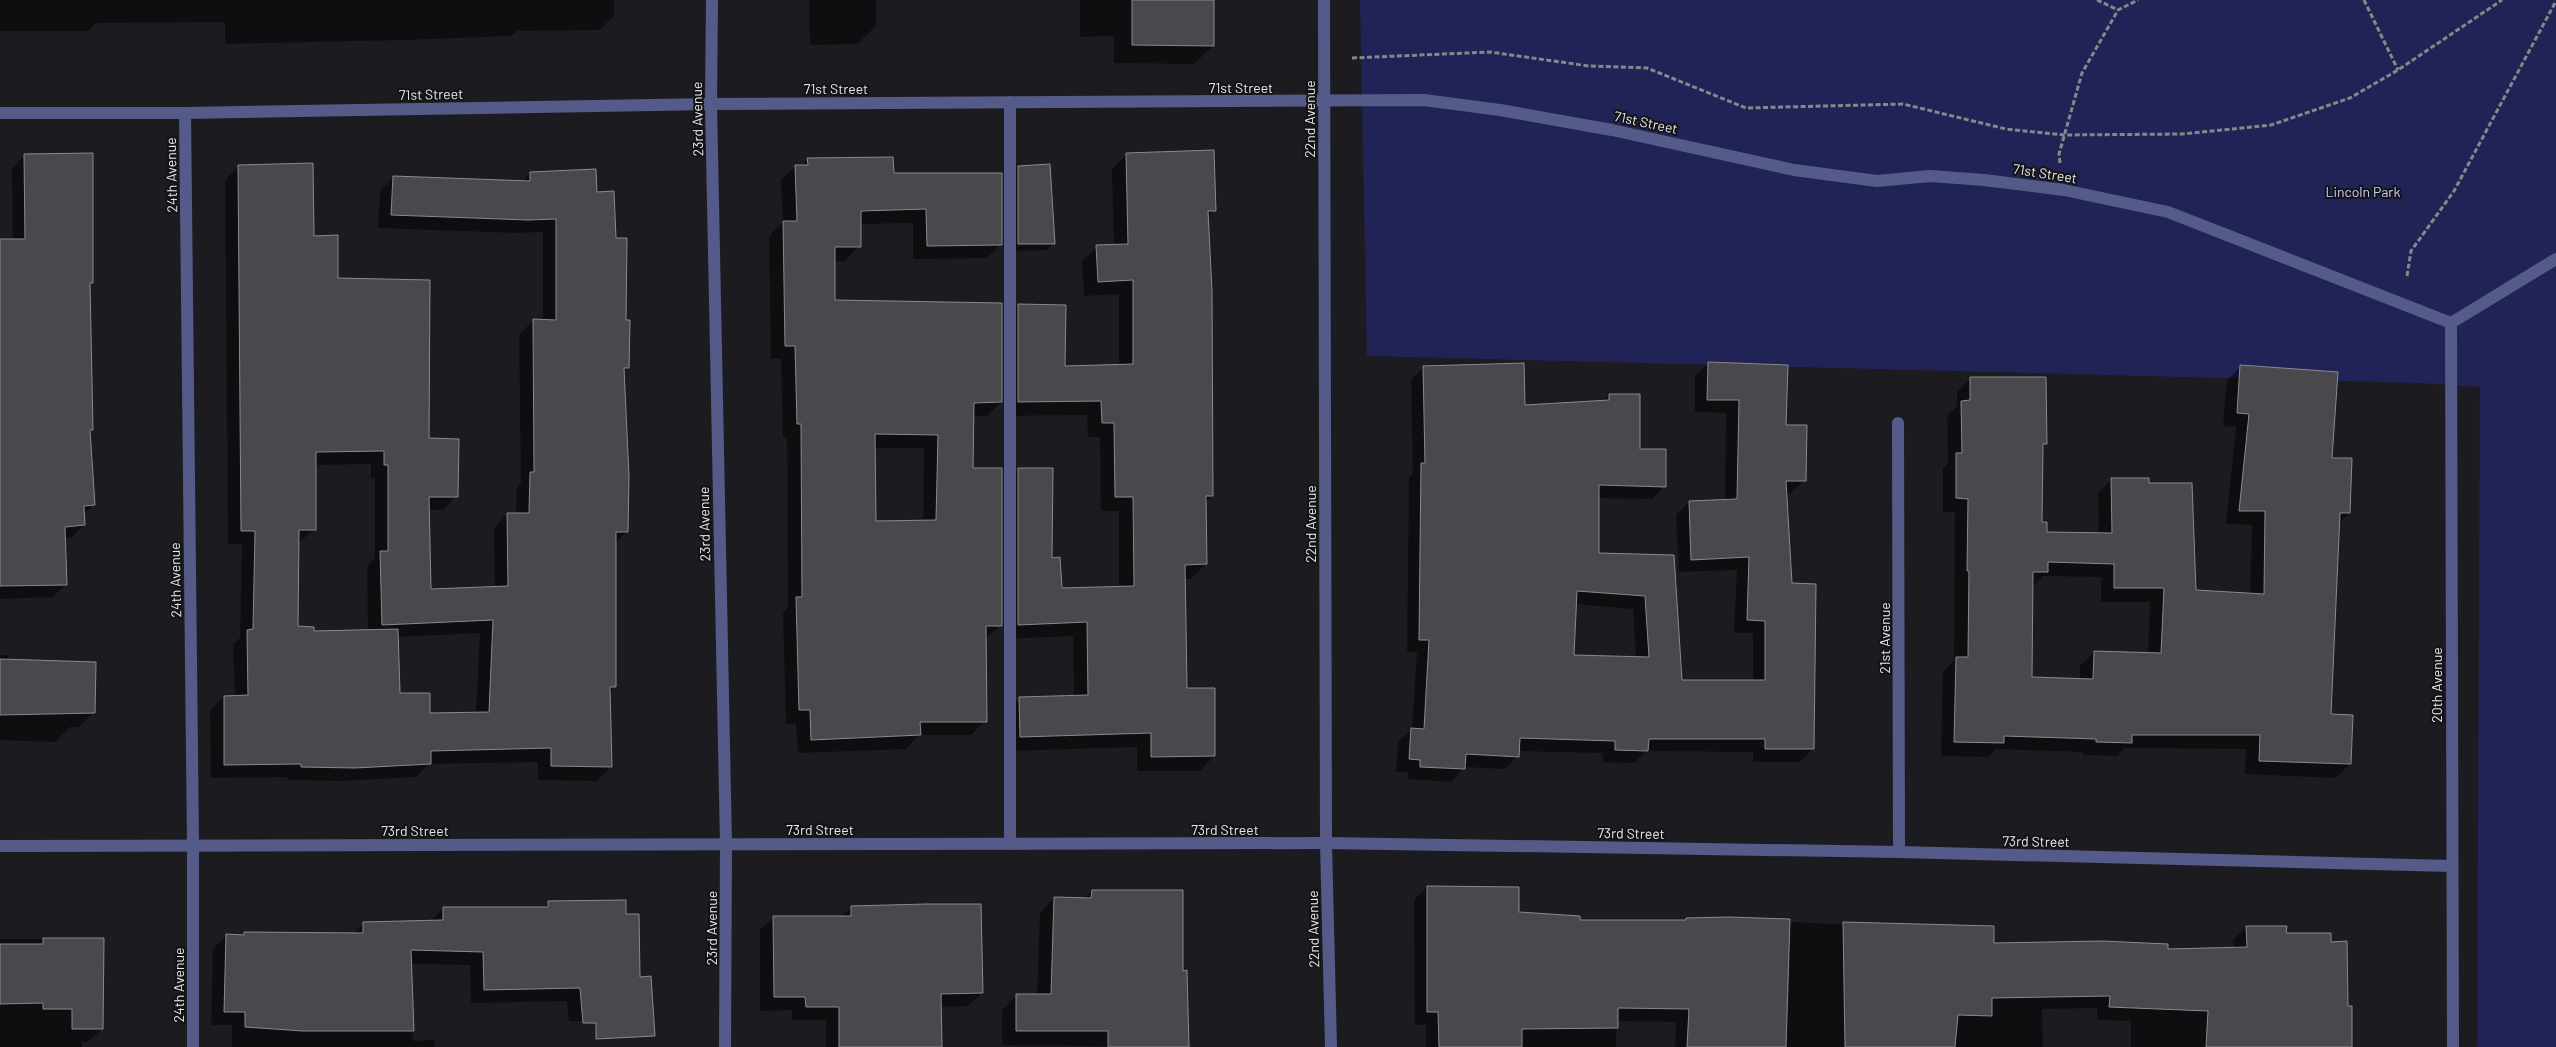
<svg xmlns="http://www.w3.org/2000/svg" width="2556" height="1047" font-family="Barlow,sans-serif">
  <style>
    .green { fill: #212357 }
    .shadow { fill: #0007; fill-rule: evenodd }
    .building { fill: #49494d; stroke: #898a8e; fill-rule: evenodd }
    .lines { fill: none; stroke-linecap: round; stroke-linejoin: round }
    .path { stroke: #86878a; stroke-width: 3; stroke-dasharray: 5 2.5; stroke-linecap: butt }
    .minor { stroke: #555b88; stroke-width: 12 }
    .labels { text-anchor: middle; dominant-baseline: central; stroke-width: 4; stroke-linejoin: round; paint-order: stroke }
    .street-label { font-size: 14px; fill: #e7e8ea; stroke: #131316 }
    .park-label { font-size: 14px; fill: #cad0f6; stroke: #131316 }
  </style>
  <rect width="100%" height="100%" fill="#1c1c20"/>
  <path class="green" d="M 1360,0 L 2556,0 L 2556,1047 L 2477,1047 L 2480,387 L 2419,383 L 1367,356 Z"/>
  <g class="shadow">
    <path d="M 0,0 L 614,0 L 614,16 L 599,30 L 517,31 L 511,36 L 405,40 L 225,44 L 225,22 L 95,23 L 88,31 L 0,31 Z"/>
    <path d="M 809,0 L 876,0 L 876,26 L 857,44 L 810,45 Z"/>
    <path d="M 1080,0 L 1213,0 L 1213,46 L 1194,64 L 1114,63 L 1114,36 L 1080,37 Z"/>
    <path d="M 1127,154 L 1214,210 L 1207,217 L 1212,496 L 1205,503 L 1206,564 L 1191,579 L 1184,579 L 1186,690 L 1214,756 L 1200,771 L 1137,771 L 1137,747 L 1006,751 L 1005,713 L 1020,698 L 1074,696 L 1073,636 L 1004,639 L 1004,484 L 1019,469 L 1060,589 L 1119,588 L 1119,511 L 1101,511 L 1100,437 L 1088,437 L 1087,415 L 1004,416 L 1004,320 L 1019,305 L 1064,367 L 1119,365 L 1119,294 L 1084,296 L 1082,261 L 1097,247 L 1114,246 L 1112,169 Z"/>
    <path d="M 25,155 L 91,283 L 88,286 L 92,429 L 89,432 L 94,504 L 83,515 L 84,525 L 71,538 L 64,538 L 66,584 L 53,597 L 0,599 L 0,241 L 13,240 L 12,168 Z"/>
    <path d="M 808,160 L 892,174 L 1001,244 L 987,258 L 913,259 L 913,223 L 860,224 L 859,246 L 845,261 L 833,261 L 833,302 L 1001,402 L 987,416 L 972,416 L 971,469 L 1001,625 L 985,639 L 985,721 L 971,735 L 919,735 L 906,749 L 798,753 L 796,723 L 786,724 L 783,612 L 788,607 L 787,437 L 783,437 L 781,359 L 771,359 L 769,236 L 783,222 L 781,180 L 796,166 L 802,166 ZM 874,448 L 924,448 L 923,521 L 874,522 Z"/>
    <path d="M 239,166 L 313,237 L 428,439 L 456,496 L 443,510 L 428,510 L 430,590 L 495,588 L 494,528 L 507,514 L 516,514 L 517,487 L 521,483 L 519,334 L 533,321 L 543,321 L 543,232 L 514,233 L 378,228 L 380,191 L 394,177 L 522,182 L 530,173 L 596,194 L 614,240 L 625,322 L 628,367 L 623,373 L 627,531 L 615,544 L 615,686 L 609,693 L 611,767 L 597,781 L 538,780 L 538,762 L 429,764 L 416,777 L 341,781 L 287,780 L 288,777 L 211,778 L 210,710 L 224,697 L 235,697 L 233,644 L 240,638 L 242,544 L 228,544 L 225,180 ZM 371,464 L 371,478 L 375,478 L 375,558 L 367,566 L 368,631 L 312,632 L 296,628 L 298,543 L 314,530 L 314,465 ZM 480,633 L 476,713 L 429,714 L 398,695 L 397,637 Z"/>
    <path d="M 1019,167 L 1054,243 L 1047,250 L 1011,251 L 1011,174 Z"/>
    <path d="M 1708,364 L 1785,426 L 1804,481 L 1791,493 L 1786,493 L 1790,584 L 1813,749 L 1800,762 L 1753,762 L 1753,752 L 1646,751 L 1634,763 L 1603,762 L 1603,753 L 1518,751 L 1518,756 L 1505,769 L 1464,767 L 1451,782 L 1408,779 L 1408,772 L 1396,772 L 1398,742 L 1412,729 L 1417,652 L 1407,652 L 1409,477 L 1413,473 L 1411,380 L 1424,367 L 1524,406 L 1603,402 L 1609,395 L 1638,450 L 1664,486 L 1652,499 L 1598,498 L 1598,554 L 1673,556 L 1680,681 L 1753,682 L 1753,633 L 1734,633 L 1737,570 L 1679,572 L 1676,515 L 1689,502 L 1725,501 L 1726,413 L 1695,412 L 1695,376 ZM 1575,604 L 1633,609 L 1636,658 L 1572,656 Z"/>
    <path d="M 2241,366 L 2331,459 L 2349,513 L 2339,523 L 2330,715 L 2350,764 L 2336,778 L 2245,774 L 2246,749 L 2125,748 L 2117,756 L 2083,755 L 2083,752 L 1996,749 L 1989,757 L 1941,756 L 1943,672 L 1954,660 L 1955,512 L 1943,512 L 1943,468 L 1948,463 L 1947,416 L 1957,406 L 1957,392 L 1970,379 L 2046,444 L 2041,448 L 2041,523 L 2045,533 L 2099,534 L 2098,493 L 2111,480 L 2148,484 L 2195,591 L 2250,595 L 2252,525 L 2226,524 L 2236,427 L 2223,426 L 2227,380 ZM 2043,576 L 2101,577 L 2101,602 L 2150,602 L 2148,654 L 2094,652 L 2080,666 L 2080,680 L 2031,678 L 2033,586 Z"/>
    <path d="M 0,655 L 8,655 L 8,660 L 94,712 L 79,727 L 70,727 L 55,742 L 0,740 Z"/>
    <path d="M 1427,887 L 1517,913 L 1579,921 L 1684,922 L 1686,919 L 1728,918 L 1829,924 L 1993,927 L 1992,944 L 2166,951 L 2234,949 L 2233,940 L 2246,927 L 2330,943 L 2346,1007 L 2350,1047 L 2131,1047 L 2131,1021 L 2097,1020 L 2097,1008 L 2042,1009 L 2043,1047 L 1675,1047 L 1676,1022 L 1616,1021 L 1616,1047 L 1426,1047 L 1426,1025 L 1415,1025 L 1414,900 Z"/>
    <path d="M 1092,891 L 1188,1047 L 1002,1045 L 1002,1010 L 1017,995 L 1037,995 L 1040,913 L 1054,898 L 1084,899 Z"/>
    <path d="M 549,902 L 625,916 L 638,1021 L 569,1021 L 567,1001 L 471,1003 L 470,965 L 411,964 L 413,1041 L 434,1040 L 435,1047 L 232,1047 L 232,1025 L 211,1025 L 213,949 L 226,936 L 242,936 L 245,933 L 353,934 L 364,923 L 429,922 L 444,908 L 543,908 Z"/>
    <path d="M 852,907 L 982,993 L 968,1006 L 940,1007 L 940,1047 L 826,1047 L 826,1020 L 792,1020 L 792,1010 L 760,1011 L 760,930 L 774,917 L 841,917 Z"/>
    <path d="M 0,939 L 103,939 L 102,1029 L 88,1042 L 82,1042 L 82,1047 L 0,1047 Z"/>
  </g>
  <g class="building">
    <path d="M 1132,0 L 1214,0 L 1214,46 L 1132,45 Z"/>
    <path d="M 1214,150 L 1216,211 L 1208,211 L 1212,291 L 1213,496 L 1206,496 L 1207,564 L 1185,565 L 1187,688 L 1215,688 L 1215,756 L 1151,757 L 1151,733 L 1020,737 L 1019,697 L 1088,695 L 1087,622 L 1018,625 L 1018,468 L 1053,468 L 1052,558 L 1060,557 L 1062,588 L 1134,586 L 1133,497 L 1115,497 L 1114,423 L 1102,423 L 1101,401 L 1018,402 L 1018,304 L 1066,305 L 1065,366 L 1133,364 L 1133,280 L 1098,282 L 1096,245 L 1128,244 L 1126,153 Z"/>
    <path d="M 93,153 L 93,283 L 90,283 L 93,430 L 90,430 L 95,505 L 84,506 L 85,525 L 65,527 L 67,585 L 0,586 L 0,239 L 25,239 L 24,154 Z"/>
    <path d="M 893,157 L 894,173 L 1002,173 L 1002,245 L 927,246 L 926,209 L 861,211 L 861,247 L 835,247 L 835,300 L 1002,303 L 1002,402 L 974,403 L 973,468 L 1002,468 L 1002,626 L 986,626 L 987,722 L 920,722 L 921,735 L 811,740 L 810,710 L 799,710 L 796,597 L 802,597 L 801,424 L 797,424 L 795,346 L 785,346 L 783,221 L 797,221 L 795,165 L 808,165 L 807,158 ZM 875,434 L 938,435 L 936,520 L 876,521 Z"/>
    <path d="M 313,163 L 314,236 L 338,235 L 338,278 L 430,280 L 429,438 L 459,439 L 458,497 L 429,497 L 431,589 L 508,586 L 507,513 L 529,513 L 530,472 L 534,472 L 533,319 L 556,320 L 556,219 L 528,220 L 391,215 L 393,176 L 530,181 L 530,172 L 596,169 L 597,192 L 614,191 L 616,238 L 627,238 L 626,320 L 630,320 L 629,368 L 624,368 L 629,477 L 628,532 L 616,532 L 616,687 L 610,687 L 612,767 L 551,766 L 551,748 L 431,751 L 431,764 L 355,768 L 301,767 L 301,764 L 224,765 L 224,696 L 248,695 L 247,630 L 253,629 L 255,531 L 241,531 L 238,165 ZM 384,451 L 384,465 L 388,465 L 388,551 L 380,551 L 382,625 L 493,620 L 489,712 L 430,713 L 430,693 L 400,693 L 398,629 L 314,631 L 314,627 L 298,626 L 299,530 L 316,530 L 316,452 Z"/>
    <path d="M 1050,164 L 1055,244 L 1018,244 L 1018,166 Z"/>
    <path d="M 1708,362 L 1788,365 L 1786,425 L 1807,425 L 1806,481 L 1786,481 L 1792,583 L 1816,584 L 1814,749 L 1765,749 L 1765,739 L 1649,739 L 1648,751 L 1615,750 L 1615,741 L 1520,738 L 1519,757 L 1466,754 L 1465,769 L 1420,767 L 1420,760 L 1409,759 L 1411,728 L 1424,729 L 1429,640 L 1419,640 L 1421,463 L 1425,463 L 1423,366 L 1524,363 L 1525,405 L 1609,400 L 1609,394 L 1640,394 L 1640,449 L 1666,449 L 1666,487 L 1599,485 L 1599,553 L 1674,555 L 1682,680 L 1765,680 L 1765,621 L 1747,620 L 1749,557 L 1691,560 L 1689,501 L 1737,499 L 1739,400 L 1707,400 ZM 1577,591 L 1645,596 L 1649,657 L 1574,655 Z"/>
    <path d="M 2240,365 L 2338,372 L 2332,458 L 2352,458 L 2350,513 L 2340,513 L 2331,714 L 2353,715 L 2351,764 L 2259,761 L 2260,735 L 2132,735 L 2132,743 L 2096,742 L 2096,739 L 2004,736 L 2004,743 L 1954,742 L 1956,657 L 1968,657 L 1969,571 L 1967,571 L 1968,499 L 1956,498 L 1956,453 L 1962,453 L 1961,401 L 1970,400 L 1970,377 L 2046,377 L 2047,444 L 2043,444 L 2042,522 L 2047,522 L 2047,532 L 2112,533 L 2111,478 L 2149,478 L 2149,483 L 2192,483 L 2196,590 L 2264,594 L 2265,511 L 2239,511 L 2249,414 L 2237,413 ZM 2048,562 L 2114,564 L 2114,588 L 2164,588 L 2161,653 L 2094,651 L 2093,679 L 2032,677 L 2033,572 L 2048,572 Z"/>
    <path d="M 0,659 L 96,662 L 95,713 L 0,715 Z"/>
    <path d="M 1427,886 L 1519,887 L 1519,912 L 1580,916 L 1580,920 L 1686,920 L 1686,918 L 1728,917 L 1790,919 L 1786,1047 L 1687,1047 L 1689,1009 L 1618,1008 L 1618,1028 L 1522,1029 L 1522,1047 L 1439,1047 L 1438,1012 L 1427,1012 Z"/>
    <path d="M 1092,890 L 1183,890 L 1183,971 L 1187,970 L 1189,1047 L 1108,1047 L 1108,1031 L 1016,1031 L 1016,994 L 1051,994 L 1054,897 L 1091,898 Z"/>
    <path d="M 626,900 L 626,914 L 639,914 L 640,977 L 651,976 L 655,1036 L 596,1039 L 596,1023 L 583,1023 L 580,988 L 484,990 L 483,952 L 411,950 L 414,1031 L 303,1031 L 245,1027 L 245,1012 L 224,1012 L 226,934 L 244,935 L 244,932 L 363,933 L 363,922 L 443,920 L 443,907 L 548,907 L 548,901 Z"/>
    <path d="M 926,904 L 981,904 L 983,993 L 941,994 L 942,1047 L 839,1047 L 839,1007 L 806,1007 L 805,997 L 774,997 L 773,916 L 851,916 L 851,906 Z"/>
    <path d="M 1843,922 L 1994,926 L 1994,943 L 2102,941 L 2168,944 L 2168,949 L 2247,947 L 2246,926 L 2287,926 L 2286,933 L 2331,933 L 2331,942 L 2347,941 L 2348,1006 L 2352,1006 L 2352,1047 L 2206,1047 L 2208,1011 L 2109,1007 L 2110,996 L 1992,998 L 1992,1016 L 1958,1015 L 1955,1047 L 1845,1047 Z"/>
    <path d="M 43,938 L 104,938 L 103,1029 L 72,1029 L 72,1009 L 43,1009 L 43,1003 L 0,1004 L 0,944 L 43,944 Z"/>
  </g>
  <g class="lines">
    <g class="path">
      <path d="M 2097,0 L 2118,10"/>
      <path d="M 2364,0 L 2398,70"/>
      <path d="M 1352,58 L 1490,52 L 1589,66 L 1647,68 L 1746,108 L 1903,104 L 2006,129 L 2064,135 L 2182,134 L 2271,125 L 2350,98 L 2398,70 L 2502,0"/>
      <path d="M 2060,163 L 2059,154 L 2082,73 L 2118,10 L 2138,0"/>
      <path d="M 2407,276 L 2411,251 L 2454,191 L 2556,1"/>
    </g>
    <g class="minor">
      <path d="M 712,0 L 711,104 L 726,844 L 725,1047"/>
      <path d="M 1324,0 L 1326,843 L 1331,1047"/>
      <path d="M 0,113 L 185,113 L 711,104 L 1424,100 L 1500,110 L 1612,130 L 1794,170 L 1877,181 L 1930,176 L 1984,180 L 2064,190 L 2168,212 L 2451,323"/>
      <path d="M 185,113 L 193,845 L 193,1047"/>
      <path d="M 2451,323 L 2453,1047"/>
      <path d="M 2451,323 L 2556,259"/>
      <path d="M 1898,423 L 1899,852"/>
      <path d="M 1010,844 L 1010,102"/>
      <path d="M 0,846 L 1326,843 L 1899,852 L 2451,866"/>
    </g>
  </g>
  <g class="labels">
    <g class="street-label">
      <text x="1241" y="87">71st Street</text>
      <text x="836" y="88">71st Street</text>
      <text transform="translate(431 94) rotate(-1)">71st Street</text>
      <text transform="translate(697 119) rotate(-91)">23rd Avenue</text>
      <text transform="translate(1309 119) rotate(-90)">22nd Avenue</text>
      <text transform="translate(1646 122) rotate(12)">71st Street</text>
      <text transform="translate(2045 173) rotate(9)">71st Street</text>
      <text transform="translate(171 175) rotate(-91)">24th Avenue</text>
      <text transform="translate(704 524) rotate(-91)">23rd Avenue</text>
      <text transform="translate(1310 524) rotate(-90)">22nd Avenue</text>
      <text transform="translate(175 580) rotate(-91)">24th Avenue</text>
      <text transform="translate(1884 638) rotate(-90)">21st Avenue</text>
      <text transform="translate(2436 685) rotate(-90)">20th Avenue</text>
      <text x="820" y="829">73rd Street</text>
      <text x="1225" y="829">73rd Street</text>
      <text x="415" y="830">73rd Street</text>
      <text transform="translate(1631 833) rotate(1)">73rd Street</text>
      <text transform="translate(2036 841) rotate(1)">73rd Street</text>
      <text transform="translate(711 928) rotate(-90)">23rd Avenue</text>
      <text transform="translate(1313 929) rotate(-91)">22nd Avenue</text>
      <text transform="translate(178 985) rotate(-90)">24th Avenue</text>
    </g>
    <g class="park-label">
      <text x="2363" y="191">Lincoln Park</text>
    </g>
  </g>
</svg>
